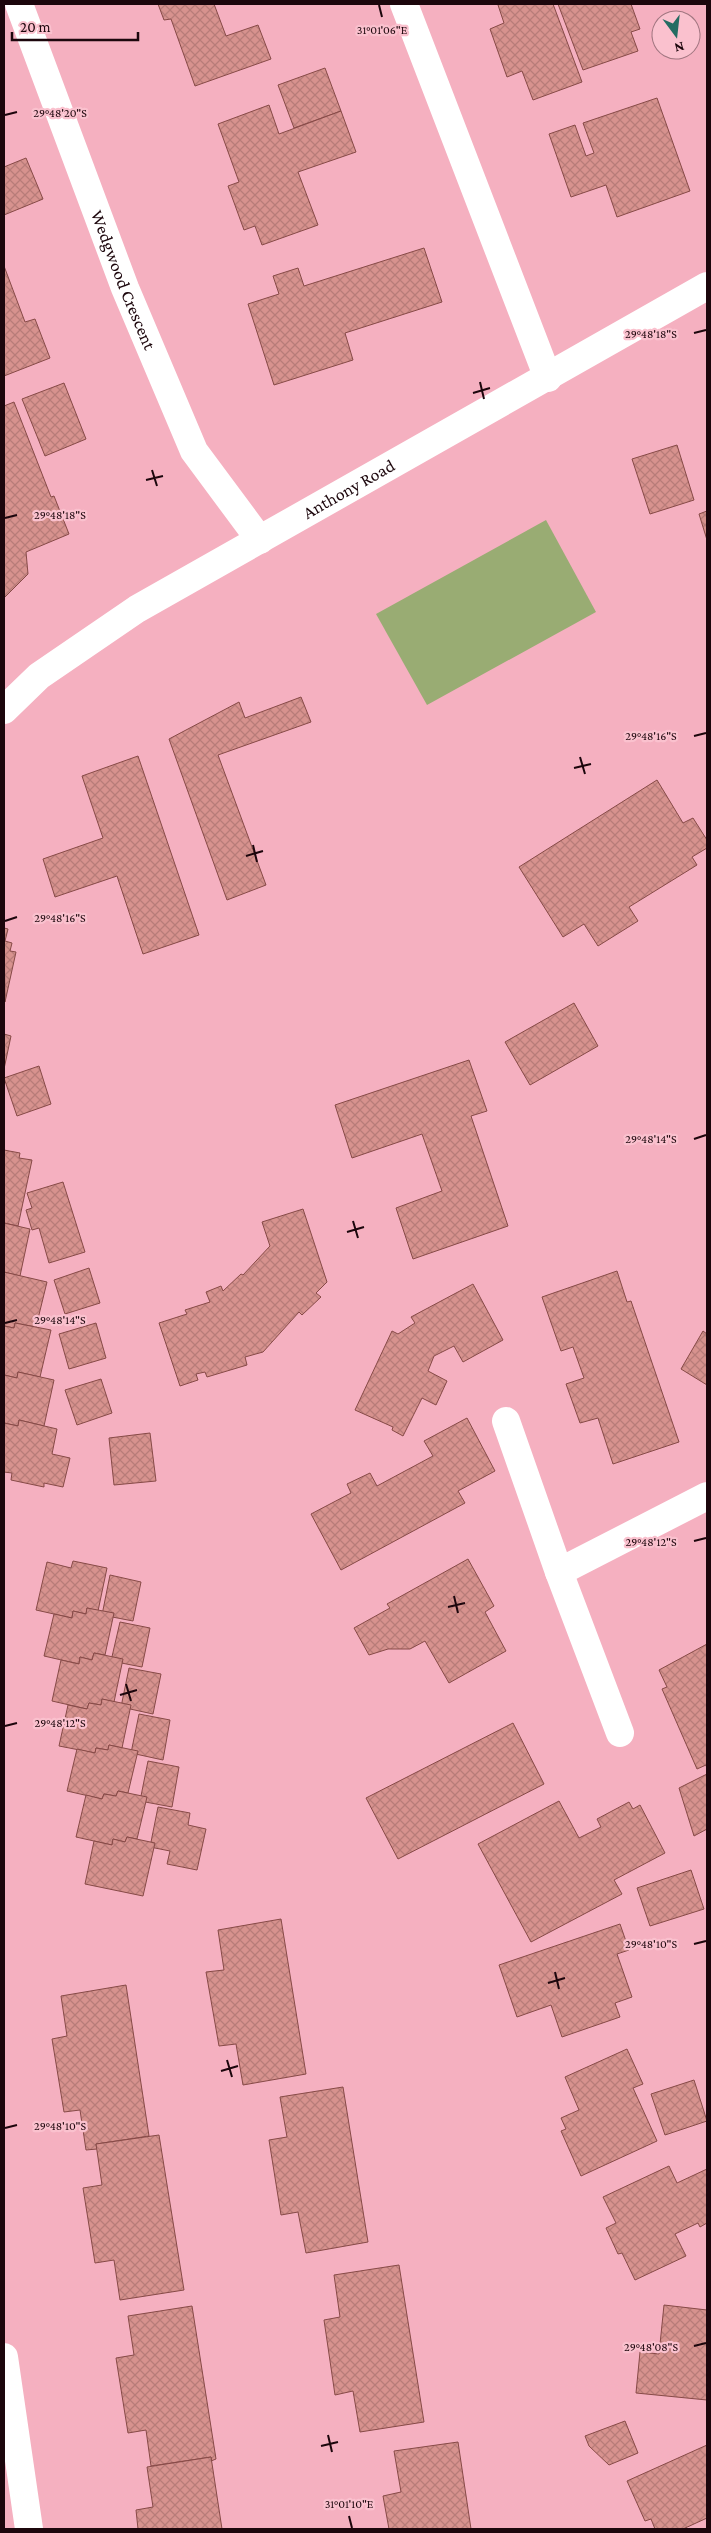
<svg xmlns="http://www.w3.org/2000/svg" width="711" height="2533" font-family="'Crimson Pro',serif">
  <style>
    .pitch { fill: #99ac73 }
    .building { fill: url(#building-cross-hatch); stroke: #874a47 }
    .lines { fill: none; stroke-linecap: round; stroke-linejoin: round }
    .minor { stroke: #fff; stroke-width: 28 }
    .ticks { fill: none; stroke: #1c060c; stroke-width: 2 }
    .labels { text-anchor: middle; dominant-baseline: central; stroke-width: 4.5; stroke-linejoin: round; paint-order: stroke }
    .street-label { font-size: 18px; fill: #1c060c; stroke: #fac1ce }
    .ticks-label { font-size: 12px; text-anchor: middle; fill: #1c060c; stroke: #fac1ce; stroke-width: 4.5; stroke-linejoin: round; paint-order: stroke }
  </style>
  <defs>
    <pattern id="building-cross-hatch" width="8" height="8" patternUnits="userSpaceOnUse" patternTransform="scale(1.25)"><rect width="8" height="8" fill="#d7928e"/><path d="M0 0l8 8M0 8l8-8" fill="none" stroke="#b87c79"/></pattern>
  </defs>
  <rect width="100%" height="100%" fill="#f5b0c0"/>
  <path class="pitch" d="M 546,520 L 596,612 L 427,705 L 376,614 Z"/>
  <g class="building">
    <path d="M 158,4 L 214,4 L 226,36 L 258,25 L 271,59 L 195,86 L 171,19 L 164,20 Z"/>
    <path d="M 501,4 L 553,4 L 582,82 L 533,100 L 522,71 L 507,77 L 490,29 L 504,23 L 498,5 Z"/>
    <path d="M 558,4 L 631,4 L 640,29 L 631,32 L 638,51 L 583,70 Z"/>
    <path d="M 325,68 L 341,111 L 294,128 L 278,85 Z"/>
    <path d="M 657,98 L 690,191 L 617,217 L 606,185 L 571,197 L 549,134 L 575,125 L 586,156 L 594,153 L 583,123 Z"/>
    <path d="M 269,105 L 279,134 L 341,111 L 356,152 L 298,172 L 318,225 L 262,245 L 255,226 L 244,230 L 228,186 L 239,182 L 218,124 Z"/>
    <path d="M 26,158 L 43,199 L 4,215 L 4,167 Z"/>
    <path d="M 424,248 L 442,302 L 345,333 L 353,360 L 274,385 L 248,304 L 279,294 L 273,276 L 298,268 L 304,286 Z"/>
    <path d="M 4,266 L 25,322 L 35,319 L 50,358 L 4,376 Z"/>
    <path d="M 64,383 L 86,439 L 45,456 L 22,399 Z"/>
    <path d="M 14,402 L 51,497 L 54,496 L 69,534 L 26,552 L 28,574 L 4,598 L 4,406 Z"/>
    <path d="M 677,445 L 694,500 L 650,514 L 632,459 Z"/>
    <path d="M 707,511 L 707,540 L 699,514 Z"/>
    <path d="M 301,697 L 311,722 L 218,755 L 266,885 L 227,900 L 169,739 L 239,702 L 245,718 Z"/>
    <path d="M 138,756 L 199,935 L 143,954 L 117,876 L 55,897 L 43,859 L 103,838 L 82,776 Z"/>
    <path d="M 657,780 L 683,823 L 693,818 L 707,840 L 707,848 L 692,857 L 697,865 L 629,907 L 638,921 L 598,946 L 584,924 L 563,937 L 519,867 Z"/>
    <path d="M 4,928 L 8,929 L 5,941 L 12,943 L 10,951 L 16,952 L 5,1002 Z"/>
    <path d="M 574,1003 L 598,1046 L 530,1085 L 505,1042 Z"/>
    <path d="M 4,1034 L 11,1036 L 4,1069 Z"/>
    <path d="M 469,1060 L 487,1111 L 471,1116 L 508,1226 L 413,1259 L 396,1208 L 442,1191 L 422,1134 L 352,1158 L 335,1105 Z"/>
    <path d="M 39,1066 L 51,1104 L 17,1116 L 4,1078 Z"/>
    <path d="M 4,1150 L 20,1153 L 19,1158 L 32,1160 L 18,1226 L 4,1223 Z"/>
    <path d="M 63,1182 L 85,1252 L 49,1263 L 39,1228 L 32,1230 L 26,1210 L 32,1208 L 27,1193 Z"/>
    <path d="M 303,1209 L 327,1282 L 316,1293 L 321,1297 L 302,1315 L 299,1312 L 263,1352 L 245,1357 L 247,1365 L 207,1377 L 205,1372 L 196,1374 L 198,1380 L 180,1386 L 159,1323 L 187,1314 L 185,1310 L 210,1302 L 206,1292 L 221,1286 L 223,1291 L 241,1274 L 243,1275 L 270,1246 L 262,1222 Z"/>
    <path d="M 4,1223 L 30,1229 L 20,1276 L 4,1272 L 4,1275 Z"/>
    <path d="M 89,1268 L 100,1303 L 65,1314 L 54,1280 Z"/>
    <path d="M 617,1271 L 627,1302 L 631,1301 L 679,1442 L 613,1464 L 598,1418 L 580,1423 L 566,1384 L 584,1378 L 573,1347 L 561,1351 L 542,1297 Z"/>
    <path d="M 4,1272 L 47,1282 L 36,1327 L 15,1323 L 14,1328 L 4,1326 Z"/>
    <path d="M 473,1284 L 503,1340 L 463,1362 L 454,1346 L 434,1356 L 428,1371 L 447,1381 L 436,1405 L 422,1398 L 403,1436 L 392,1430 L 393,1427 L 355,1410 L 392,1331 L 398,1334 L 415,1323 L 411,1317 Z"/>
    <path d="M 15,1323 L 51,1330 L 40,1377 L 18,1372 L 17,1378 L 4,1375 L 4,1326 L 14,1328 Z"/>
    <path d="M 96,1323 L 106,1358 L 69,1369 L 59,1334 Z"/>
    <path d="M 703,1331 L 707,1334 L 707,1385 L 681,1369 Z"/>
    <path d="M 18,1372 L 54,1380 L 44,1426 L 19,1420 L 18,1426 L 4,1423 L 4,1375 L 17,1378 Z"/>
    <path d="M 101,1379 L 112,1413 L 77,1425 L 65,1390 Z"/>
    <path d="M 467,1418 L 495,1471 L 458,1491 L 465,1503 L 341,1570 L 311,1514 L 351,1493 L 347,1484 L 370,1473 L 377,1486 L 433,1456 L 424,1441 Z"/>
    <path d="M 19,1420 L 57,1429 L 52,1454 L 70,1458 L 63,1487 L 44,1483 L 44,1487 L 11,1480 L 12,1473 L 4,1472 L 4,1423 L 18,1426 Z"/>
    <path d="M 150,1433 L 156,1481 L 114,1485 L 109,1438 Z"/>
    <path d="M 468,1559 L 494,1606 L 485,1612 L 506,1651 L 449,1683 L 425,1641 L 410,1649 L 388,1649 L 369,1655 L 354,1628 L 390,1608 L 387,1604 Z"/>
    <path d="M 73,1561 L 107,1568 L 98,1611 L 87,1608 L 86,1614 L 73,1611 L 72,1618 L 36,1610 L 47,1562 L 71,1568 Z"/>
    <path d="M 110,1575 L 141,1582 L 133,1621 L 102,1615 Z"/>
    <path d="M 87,1608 L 114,1613 L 105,1655 L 94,1653 L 92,1660 L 80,1657 L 79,1664 L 44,1656 L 54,1614 L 72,1618 L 73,1611 L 86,1614 Z"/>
    <path d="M 120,1622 L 150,1628 L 142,1667 L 111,1661 Z"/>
    <path d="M 707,1644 L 707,1769 L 706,1765 L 697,1769 L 662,1689 L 667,1687 L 659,1670 Z"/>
    <path d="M 94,1653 L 123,1659 L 114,1702 L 102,1699 L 101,1705 L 89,1703 L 87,1709 L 52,1701 L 61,1660 L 79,1664 L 80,1657 L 92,1660 Z"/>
    <path d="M 129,1668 L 161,1674 L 153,1714 L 121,1707 Z"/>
    <path d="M 102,1699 L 131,1705 L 122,1748 L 109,1745 L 108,1750 L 96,1748 L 95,1753 L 59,1746 L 68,1705 L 87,1709 L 89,1703 L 101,1705 Z"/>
    <path d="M 139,1714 L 170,1720 L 163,1760 L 131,1753 Z"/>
    <path d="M 513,1723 L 544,1784 L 398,1859 L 366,1798 Z"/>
    <path d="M 109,1745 L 138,1751 L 128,1793 L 118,1791 L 116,1796 L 104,1794 L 102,1799 L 67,1791 L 77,1749 L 95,1753 L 96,1748 L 108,1750 Z"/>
    <path d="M 148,1761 L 179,1767 L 172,1807 L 140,1801 Z"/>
    <path d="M 707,1774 L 707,1829 L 694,1836 L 679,1788 Z"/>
    <path d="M 118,1791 L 147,1797 L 137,1839 L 127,1837 L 125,1842 L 113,1839 L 112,1845 L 76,1837 L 86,1795 L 102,1799 L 104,1794 L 116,1796 Z"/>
    <path d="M 559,1801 L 579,1838 L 601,1827 L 597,1819 L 629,1802 L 633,1809 L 640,1805 L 665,1853 L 614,1880 L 622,1894 L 531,1942 L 478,1844 Z"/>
    <path d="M 158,1807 L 190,1813 L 188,1825 L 206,1829 L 197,1870 L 167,1864 L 170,1851 L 150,1847 Z"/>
    <path d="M 127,1837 L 155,1843 L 143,1896 L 85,1884 L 94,1841 L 112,1845 L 113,1839 L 125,1842 Z"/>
    <path d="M 691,1870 L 704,1909 L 650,1926 L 637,1888 Z"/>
    <path d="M 281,1919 L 306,2074 L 243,2085 L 236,2044 L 219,2046 L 206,1972 L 224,1970 L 218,1930 Z"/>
    <path d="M 620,1924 L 629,1950 L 617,1954 L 632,1997 L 615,2003 L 620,2017 L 562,2037 L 551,2005 L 517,2017 L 499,1965 Z"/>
    <path d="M 126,1985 L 149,2136 L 96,2144 L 97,2149 L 86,2150 L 80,2110 L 64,2112 L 52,2039 L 67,2036 L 61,1996 Z"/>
    <path d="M 627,2049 L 643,2084 L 633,2088 L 657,2141 L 581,2176 L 561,2131 L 566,2129 L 561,2118 L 579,2110 L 565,2077 Z"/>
    <path d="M 694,2080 L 707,2121 L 665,2135 L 651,2094 Z"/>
    <path d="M 343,2087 L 368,2242 L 306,2253 L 298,2212 L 281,2215 L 269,2140 L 287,2137 L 280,2097 Z"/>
    <path d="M 159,2135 L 184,2290 L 120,2300 L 114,2260 L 95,2263 L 83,2188 L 102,2185 L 96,2144 Z"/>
    <path d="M 669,2166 L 677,2183 L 707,2169 L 707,2223 L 700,2227 L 698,2223 L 675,2234 L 686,2256 L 635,2280 L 622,2253 L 618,2254 L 606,2228 L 616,2223 L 603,2197 Z"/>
    <path d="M 399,2265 L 424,2422 L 360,2432 L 353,2391 L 335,2395 L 324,2320 L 340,2317 L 334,2275 Z"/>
    <path d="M 664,2305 L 707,2310 L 707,2400 L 636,2393 L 640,2352 L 659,2354 Z"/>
    <path d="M 192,2306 L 216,2459 L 211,2461 L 211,2457 L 151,2466 L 146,2430 L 128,2433 L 116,2358 L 134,2355 L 128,2316 Z"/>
    <path d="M 625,2421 L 638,2453 L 609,2465 L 589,2446 L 585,2436 Z"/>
    <path d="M 458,2442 L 471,2529 L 389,2529 L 383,2496 L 401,2492 L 394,2451 Z"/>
    <path d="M 707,2445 L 707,2518 L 683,2529 L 655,2529 L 651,2519 L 645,2521 L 627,2481 Z"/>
    <path d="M 211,2457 L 222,2529 L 138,2529 L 136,2510 L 153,2507 L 147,2467 Z"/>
  </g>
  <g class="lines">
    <g class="minor">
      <path id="s1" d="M 19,4 L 125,288 L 194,451 L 260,540"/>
      <path d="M 404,4 L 548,378"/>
      <path id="s2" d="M 4,710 L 39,676 L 137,609 L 707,286"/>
      <path d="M 506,1421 L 559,1572 L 620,1733"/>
      <path d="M 559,1572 L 707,1496"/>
      <path d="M 4,2357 L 29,2529"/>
    </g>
  </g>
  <path class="ticks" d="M 379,5 L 382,17M 5,115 L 17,112M 694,333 L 706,330M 480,382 L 484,399M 473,393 L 490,388M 152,470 L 157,486M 146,480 L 163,476M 5,518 L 17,515M 694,736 L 706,733M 580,757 L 585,774M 574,768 L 591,764M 253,845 L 257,862M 246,856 L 263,851M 5,921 L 17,917M 694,1139 L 706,1135M 353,1221 L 358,1238M 347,1232 L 364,1227M 5,1323 L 17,1320M 694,1541 L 706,1538M 454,1596 L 458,1613M 448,1607 L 465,1603M 126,1684 L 131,1701M 120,1695 L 137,1690M 5,1726 L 17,1723M 694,1944 L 706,1941M 555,1972 L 559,1989M 548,1983 L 565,1978M 227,2060 L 232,2077M 221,2071 L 238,2066M 5,2128 L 17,2125M 694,2346 L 706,2343M 328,2435 L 332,2452M 321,2446 L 338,2442M 349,2516 L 352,2528"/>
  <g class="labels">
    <g class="street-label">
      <text stroke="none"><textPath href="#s1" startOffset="295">Wedgwood Crescent</textPath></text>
      <text stroke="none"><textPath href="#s2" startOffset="411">Anthony Road</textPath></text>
    </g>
  </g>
  <g class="ticks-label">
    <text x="382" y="34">31°01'06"E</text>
    <text x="60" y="117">29°48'20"S</text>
    <text x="651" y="338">29°48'18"S</text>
    <text x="60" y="519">29°48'18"S</text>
    <text x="651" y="740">29°48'16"S</text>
    <text x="60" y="922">29°48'16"S</text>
    <text x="651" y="1143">29°48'14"S</text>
    <text x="60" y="1324">29°48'14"S</text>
    <text x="651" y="1546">29°48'12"S</text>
    <text x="60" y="1727">29°48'12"S</text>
    <text x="651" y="1948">29°48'10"S</text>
    <text x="60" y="2130">29°48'10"S</text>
    <text x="651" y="2351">29°48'08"S</text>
    <text x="349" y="2508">31°01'10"E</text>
  </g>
  <rect width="711" height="2533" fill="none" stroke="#1c060c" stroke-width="10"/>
  <g transform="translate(676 35) rotate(165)"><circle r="24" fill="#fac1ce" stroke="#a17680"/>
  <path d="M0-4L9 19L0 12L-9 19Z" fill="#246c62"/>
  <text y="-8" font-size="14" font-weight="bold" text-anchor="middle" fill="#1c060c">N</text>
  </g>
  <path d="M12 32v8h126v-8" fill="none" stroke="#1c060c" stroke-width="2.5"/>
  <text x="20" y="32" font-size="15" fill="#1c060c" stroke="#fac1ce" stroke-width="4" paint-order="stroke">20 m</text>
</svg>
